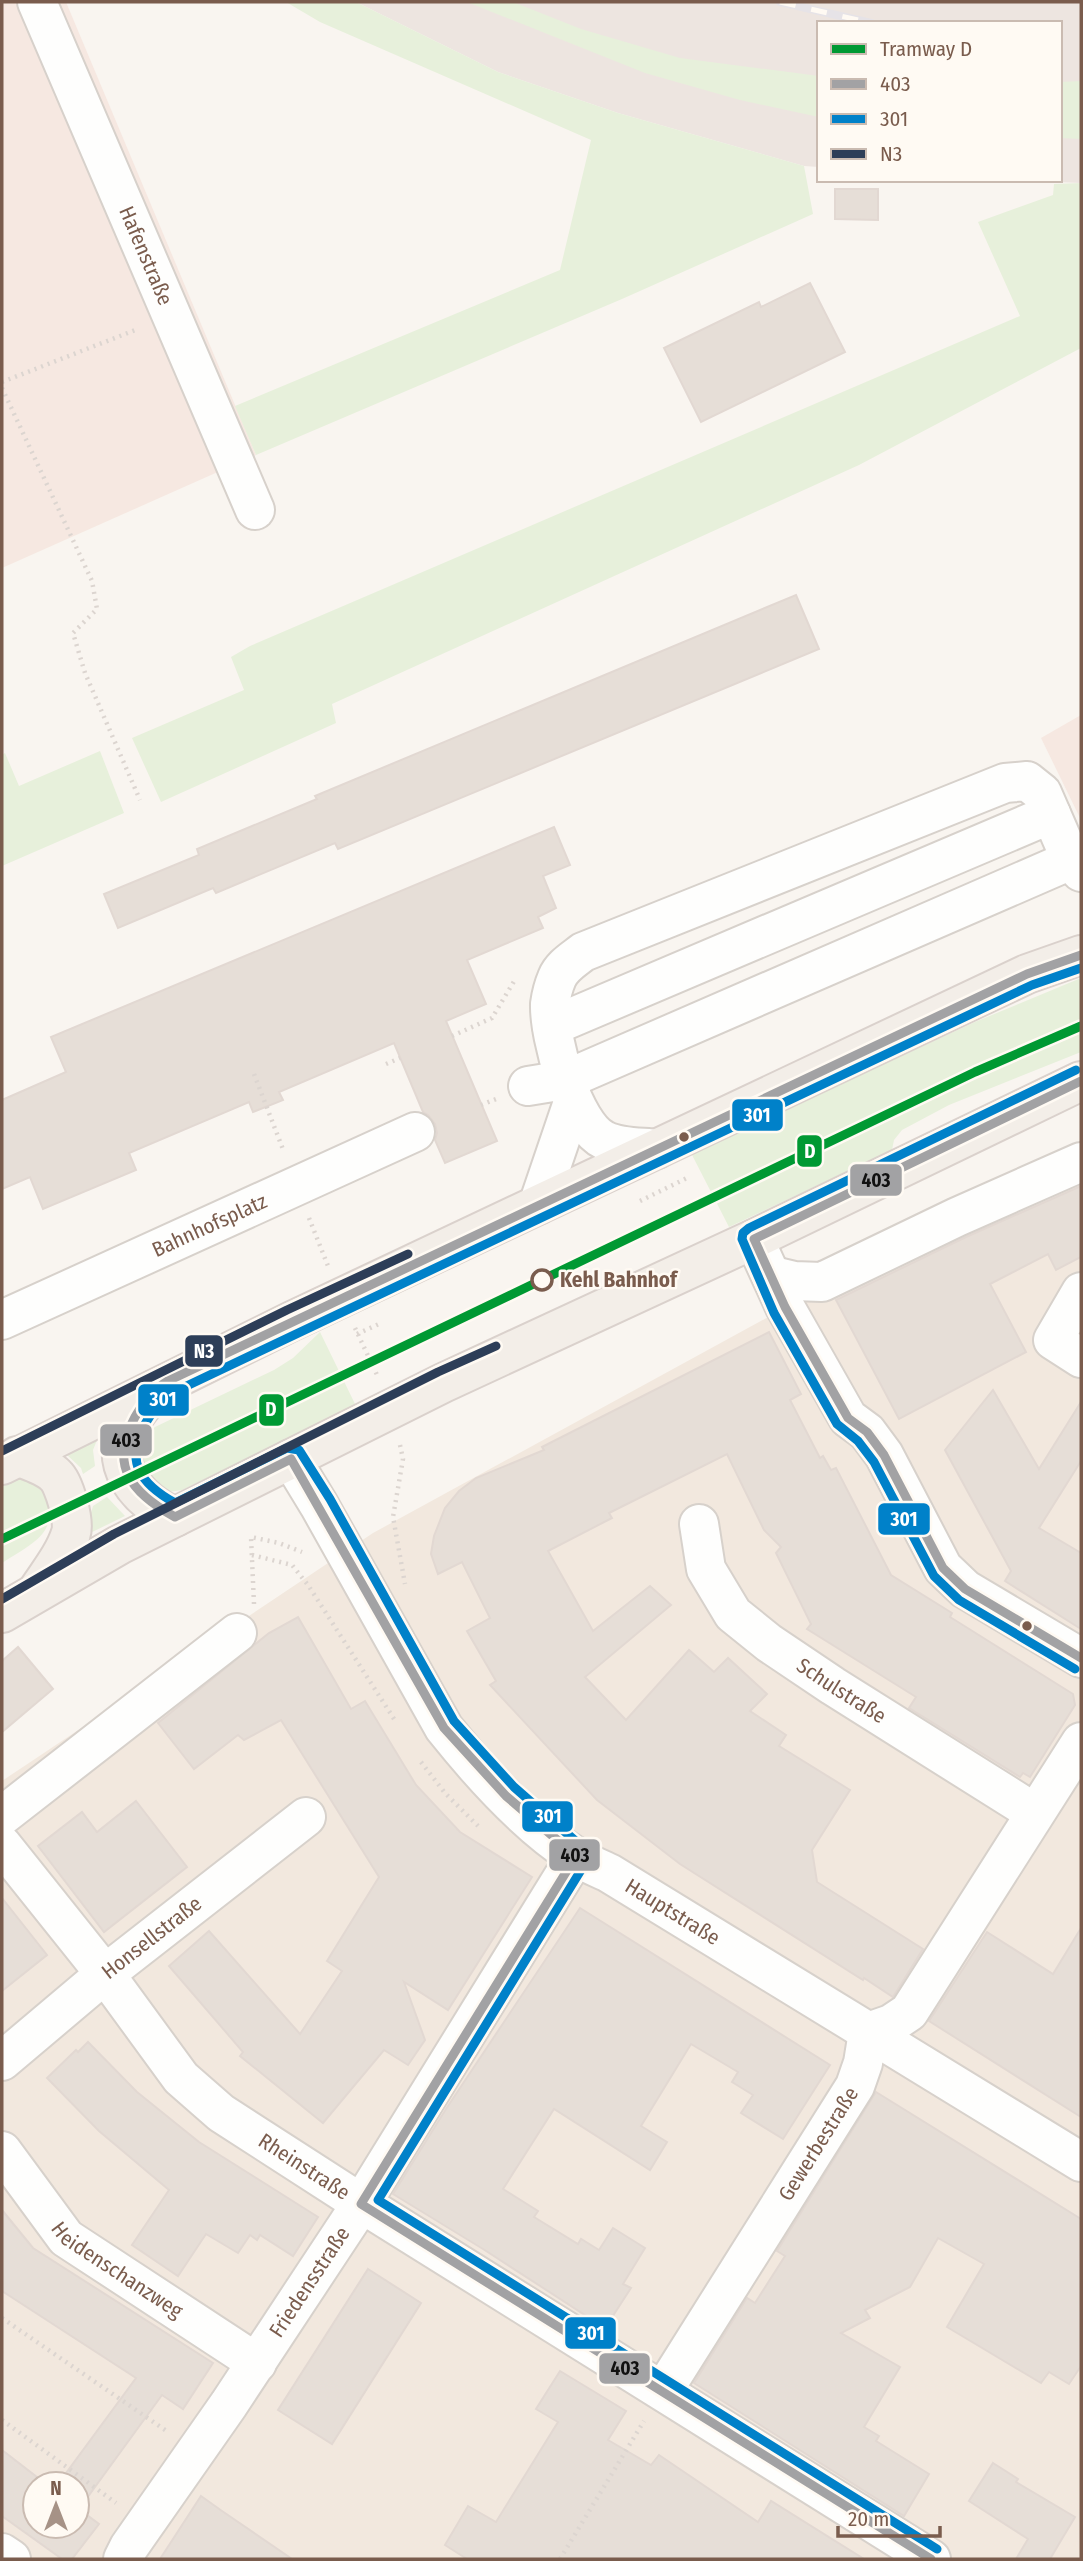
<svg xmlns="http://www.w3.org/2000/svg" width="1083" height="2561" font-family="'Fira Sans Condensed',sans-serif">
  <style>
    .residential { fill: #f2e8de; fill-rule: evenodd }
    .commercial { fill: #f6e8e1 }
    .industrial { fill: #ede5e0 }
    .green { fill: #e7f0db }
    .building { fill: #e6ded7; stroke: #e2d8d2; stroke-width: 2 }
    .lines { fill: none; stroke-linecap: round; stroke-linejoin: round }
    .minor-casing { stroke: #d7d1cb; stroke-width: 42 }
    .major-casing { stroke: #dad1cc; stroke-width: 42 }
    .path { stroke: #dcd5d0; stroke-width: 4.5; stroke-dasharray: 2 5; stroke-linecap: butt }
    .minor { stroke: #fefefd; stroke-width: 38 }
    .major { stroke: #f3eee8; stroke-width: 38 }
    .rail-casing { stroke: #e6e3e7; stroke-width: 8 }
    .rail { stroke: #fffaf3; stroke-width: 5; stroke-dasharray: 16; stroke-linecap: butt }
    .bus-1-casing { stroke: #fffaf3; stroke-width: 14 }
    .bus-2-casing { stroke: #fffaf3; stroke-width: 14 }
    .bus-3-casing { stroke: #fffaf3; stroke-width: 14 }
    .bus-1 { stroke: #a2a2a4; stroke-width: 9 }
    .bus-2 { stroke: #0081c9; stroke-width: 9 }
    .bus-3 { stroke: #2d3e58; stroke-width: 9 }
    .tram-1-casing { stroke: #fffaf3; stroke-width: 14 }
    .tram-1 { stroke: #093; stroke-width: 9 }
    .bus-dot { fill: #7a5c4d; stroke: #fffaf3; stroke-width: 2.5 }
    .stop-dot { fill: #fffaf3; stroke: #7a5c4d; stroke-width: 3.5 }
    .labels { text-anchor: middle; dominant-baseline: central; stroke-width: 5; stroke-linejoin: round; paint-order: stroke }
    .street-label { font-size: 21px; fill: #7a5c4d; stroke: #fffaf3 }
    .stop-label { font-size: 21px; font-weight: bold; fill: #7a5c4d; stroke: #fffaf3; text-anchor: start }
    .line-badge { stroke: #fffaf3; stroke-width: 2.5 }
    .badge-label { font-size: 19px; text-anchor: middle; font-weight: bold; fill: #fff }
    .pale-badge-label { font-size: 19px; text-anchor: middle; font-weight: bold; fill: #111 }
  </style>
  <rect width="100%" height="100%" fill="#f9f5f0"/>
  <path class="residential" d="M 1081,1166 L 1081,2559 L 142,2559 L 130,2551 L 103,2559 L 2,2559 L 2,1781 L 373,1533 L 792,1304 ZM 35,2484 L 77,2484 L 77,2526 L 35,2526 Z"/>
  <g class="commercial">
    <path d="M 2,2 L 66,2 L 256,455 L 2,568 Z"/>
    <path d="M 1081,715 L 1081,820 L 1041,738 Z"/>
  </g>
  <path class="industrial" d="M 356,2 L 1081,2 L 1081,183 L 1008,180 L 1060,180 L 1060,23 L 819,23 L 819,167 L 804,166 L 618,113 L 498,72 Z"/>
  <g class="green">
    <path d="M 286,2 L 356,2 L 498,72 L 618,113 L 804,166 L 813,214 L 622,299 L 256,455 L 235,406 L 560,270 L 591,140 L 320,22 Z"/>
    <path d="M 467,2 L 513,2 L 581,29 L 680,58 L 819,76 L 819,117 L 740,100 L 645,73 Z"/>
    <path d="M 1081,81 L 1081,139 L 1060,138 L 1060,82 Z"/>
    <path d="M 1081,183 L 1081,348 L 859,465 L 332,704 L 336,723 L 161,802 L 132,738 L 244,690 L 231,657 L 250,646 L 1020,316 L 978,222 L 1053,195 L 1054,184 Z"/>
    <path d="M 100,751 L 124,813 L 2,866 L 2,755 L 5,753 L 19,786 Z"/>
    <path d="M 1081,978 L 1081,1052 L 949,1105 L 902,1130 L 894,1140 L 892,1150 L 729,1227 L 691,1153 L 975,1022 Z"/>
    <path d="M 320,1332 L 356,1406 L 182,1490 L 169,1492 L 142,1481 L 140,1439 L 155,1427 L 274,1370 L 293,1358 Z"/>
    <path d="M 99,1435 L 93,1450 L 95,1466 L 83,1474 L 81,1468 L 65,1453 Z"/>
    <path d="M 24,1478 L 46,1490 C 60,1534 34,1542 2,1563 L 2,1486 L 13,1479 Z"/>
    <path d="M 107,1497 L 125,1516 L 84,1536 L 93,1506 Z"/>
  </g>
  <g class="building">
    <path d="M 835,189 L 878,189 L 878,220 L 835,219 Z"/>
    <path d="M 810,283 L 845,352 L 701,422 L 664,348 L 759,302 L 761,307 Z"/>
    <path d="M 796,595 L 819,649 L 338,849 L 335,843 L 216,893 L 213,888 L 118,928 L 104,894 L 199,855 L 197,849 L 317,799 L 315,796 Z"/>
    <path d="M 554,827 L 570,865 L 543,876 L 556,908 L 538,917 L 543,928 L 467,960 L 486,1004 L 446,1021 L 497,1141 L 445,1163 L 435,1140 L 437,1133 L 435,1124 L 428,1115 L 423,1112 L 394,1043 L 279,1092 L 283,1100 L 253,1112 L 249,1102 L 129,1153 L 136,1170 L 43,1209 L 30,1177 L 2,1189 L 2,1100 L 66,1072 L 51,1037 Z"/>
    <path d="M 1081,1186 L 1081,1257 L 1056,1270 L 1048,1254 L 990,1284 L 1026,1352 L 899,1419 L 836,1300 L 966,1237 Z"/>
    <path d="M 769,1332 L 801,1394 L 790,1400 L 820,1458 L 823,1456 L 831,1470 L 836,1468 L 891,1575 L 952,1613 L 950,1617 L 1073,1694 L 1075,1705 L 1030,1777 L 1023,1773 L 1020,1777 L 909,1708 L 916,1697 L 807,1629 L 811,1624 L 776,1553 L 781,1547 L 764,1530 L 727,1454 L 609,1513 L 612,1518 L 548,1551 L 593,1631 L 650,1586 L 671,1605 L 585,1677 L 626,1720 L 689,1650 L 714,1672 L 728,1658 L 767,1694 L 750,1711 L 786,1735 L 779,1746 L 850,1790 L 812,1850 L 817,1882 L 923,1949 L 893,1997 L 864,1978 L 863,1980 L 680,1864 L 597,1800 L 490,1685 L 496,1681 L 467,1631 L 490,1618 L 462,1562 L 438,1574 L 431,1554 L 434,1536 L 445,1508 L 459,1491 L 476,1478 L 544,1450 L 542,1447 Z"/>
    <path d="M 993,1390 L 1039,1469 L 1081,1402 L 1081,1461 L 1039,1528 L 1081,1553 L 1081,1629 L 1005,1581 L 1011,1571 L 945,1450 Z"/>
    <path d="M 298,1617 L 351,1709 L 365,1701 L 416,1785 L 460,1832 L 532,1877 L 448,2010 L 404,1982 L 425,2040 L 408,2065 L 384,2050 L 323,2123 L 240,2056 L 243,2052 L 169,1966 L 209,1931 L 300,2034 L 342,1971 L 327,1961 L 379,1877 L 281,1720 L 244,1740 L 238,1735 L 194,1769 L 158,1723 L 269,1633 Z"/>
    <path d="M 18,1647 L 53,1689 L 2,1732 L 2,1661 Z"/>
    <path d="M 136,1801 L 187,1867 L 104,1932 L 38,1846 L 82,1812 L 97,1832 Z"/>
    <path d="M 2,1898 L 47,1955 L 2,1991 Z"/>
    <path d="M 580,1908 L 830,2065 L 783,2139 L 741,2113 L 753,2095 L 732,2082 L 738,2072 L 691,2044 L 641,2126 L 667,2142 L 650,2170 L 554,2109 L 503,2189 L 538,2211 L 534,2217 L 578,2244 L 581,2239 L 599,2250 L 613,2228 L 645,2248 L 623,2284 L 631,2288 L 605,2328 L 483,2249 L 393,2194 L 446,2109 Z"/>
    <path d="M 1081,1928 L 1081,2117 L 929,2021 L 987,1932 L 1053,1974 Z"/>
    <path d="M 88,2042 L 137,2092 L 199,2142 L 318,2217 L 293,2256 L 260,2235 L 257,2240 L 250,2235 L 238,2253 L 206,2234 L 178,2276 L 132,2245 L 169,2190 L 99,2131 L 47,2078 L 76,2050 L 78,2052 Z"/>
    <path d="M 876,2092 L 1081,2219 L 1081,2366 L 1069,2384 L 1049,2372 L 1041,2383 L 947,2327 L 984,2264 L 938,2238 L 910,2287 L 865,2310 L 870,2318 L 841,2333 L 900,2367 L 864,2427 L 879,2436 L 876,2441 L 929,2474 L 904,2516 L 694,2383 L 747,2298 L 755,2303 L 785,2256 L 777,2251 Z"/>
    <path d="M 2,2210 L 33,2248 L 213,2363 L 183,2409 L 162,2395 L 79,2509 L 99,2524 L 72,2559 L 62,2559 L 2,2516 L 2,2450 L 46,2484 L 35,2484 L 35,2526 L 77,2526 L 77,2484 L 58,2484 L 136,2378 L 2,2291 Z"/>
    <path d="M 368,2269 L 421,2303 L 332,2444 L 278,2410 Z"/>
    <path d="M 560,2371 L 626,2411 L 608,2440 L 651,2465 L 659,2455 L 758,2522 L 771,2501 L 864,2559 L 467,2559 L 445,2545 L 468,2506 L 496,2522 L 558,2422 L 536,2409 Z"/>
    <path d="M 993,2463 L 1018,2479 L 1016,2482 L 1075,2517 L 1050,2559 L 1016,2559 L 1028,2539 L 969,2501 Z"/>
    <path d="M 201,2496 L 222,2511 L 292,2559 L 160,2559 Z"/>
  </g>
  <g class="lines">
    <defs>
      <g id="minor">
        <path id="s1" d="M 37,2 L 255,510"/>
        <path d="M 552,1026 L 1051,814"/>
        <path d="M 528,1086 L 565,1080 L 1071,860"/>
        <path d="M 657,1149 C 641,1147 619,1148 604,1140 C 573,1125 549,1037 550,1004 C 551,997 554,985 557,978 C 562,966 573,960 583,952 L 1005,783 L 1027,781 L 1042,793 L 1071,860 L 1081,872"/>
        <path d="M 538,1205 L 573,1102"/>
        <path d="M 754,1239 L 785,1307 L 848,1418 L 867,1432 L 884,1455 L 943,1568 L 965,1589 L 1081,1658"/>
        <path d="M 773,1276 L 794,1281 L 822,1282 L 957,1217 L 1081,1162"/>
        <path d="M 1081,1292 L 1053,1340 L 1081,1358"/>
        <path id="s2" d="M 2,1320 L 415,1132"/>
        <path id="s3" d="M 291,1459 L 319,1505 L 444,1728 C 480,1773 526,1825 575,1856 C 586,1863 598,1868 609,1873 L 1081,2162"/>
        <path id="s4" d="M 699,1524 L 706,1569 L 733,1614 L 769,1643 L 833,1686 L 1035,1813"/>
        <path d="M 2,1816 L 237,1633"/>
        <path id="s5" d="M 2,1845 L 105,1974 L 181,2078 L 221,2113 L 345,2193 L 931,2559"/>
        <path d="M 868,2032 L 891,2024 L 909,2012 L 1081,1742"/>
        <path id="s6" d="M 2,2061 L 105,1974 L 306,1817"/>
        <path id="s7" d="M 2,2151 L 66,2238 L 257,2363"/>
        <path id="s8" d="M 663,2391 L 855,2086 L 863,2063 L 868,2032"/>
        <path d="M 2,2553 L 11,2559"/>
        <path id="s9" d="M 123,2559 L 129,2547 L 229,2404 L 361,2204 L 576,1856"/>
      </g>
      <g id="major">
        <path d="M 154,1390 C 147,1400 138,1410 131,1421 C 105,1463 137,1500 175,1517"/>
        <path d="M 17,1456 C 29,1461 47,1466 56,1476 C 64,1483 75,1522 71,1533 C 65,1553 50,1572 38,1590"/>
        <path d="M 2,1465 L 292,1321 L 1027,974 L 1081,955"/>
        <path d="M 2,1613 L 119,1545 L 443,1383 L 754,1239 L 1081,1081"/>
      </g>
    </defs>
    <use href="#minor" class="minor-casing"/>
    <use href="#major" class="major-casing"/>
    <g class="path">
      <path d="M 2,382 L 138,329"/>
      <path d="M 2,388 L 92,581 L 97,609 L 73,633 L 85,673 L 140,800"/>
      <path d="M 452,1036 L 492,1018 L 516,978"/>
      <path d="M 386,1064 L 400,1058"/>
      <path d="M 254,1074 L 284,1152"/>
      <path d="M 481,1105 L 496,1099"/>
      <path d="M 640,1201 L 689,1177"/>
      <path d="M 309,1218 L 328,1266"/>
      <path d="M 355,1328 L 378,1377"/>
      <path d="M 357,1334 L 379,1324"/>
      <path d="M 400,1445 L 403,1459 L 393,1517 L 405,1584"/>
      <path d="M 252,1555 L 292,1565 L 308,1585 L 396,1722"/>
      <path d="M 254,1604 L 251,1537 L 279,1543 L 302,1552"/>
      <path d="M 421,1762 L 445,1793 L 478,1826"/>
      <path d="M 2,2318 L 168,2432"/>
      <path d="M 2,2420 L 116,2503"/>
      <path d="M 560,2559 L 644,2421"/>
    </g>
    <use href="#minor" class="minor"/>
    <use href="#major" class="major"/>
    <defs>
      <path id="rail" d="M 780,2 L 871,23"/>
    </defs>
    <use href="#rail" class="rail-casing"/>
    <use href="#rail" class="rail"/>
    <defs>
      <g id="bus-1">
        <path d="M 1081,1081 L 754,1239 L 785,1307 L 848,1418 L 867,1432 L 884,1455 L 943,1568 L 965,1589 L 1081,1658"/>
        <path d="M 931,2559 L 361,2204 L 576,1856 L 506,1796 L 444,1728 L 291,1459 L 175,1517 C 132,1493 108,1466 135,1417 C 143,1403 154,1389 168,1381 L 1027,974 L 1081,955"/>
      </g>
      <g id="bus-2">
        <path d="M 1075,1669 L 959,1600 L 934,1576 L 874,1462 L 858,1441 L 837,1424 L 774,1313 L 742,1239 L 743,1233 L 749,1228 L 1076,1070"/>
        <path d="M 937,2549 L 378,2200 L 586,1862 L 588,1852 L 514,1787 L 454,1721 L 330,1499 L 299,1450 L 287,1448 L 175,1503 C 141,1484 124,1462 145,1424 C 152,1412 161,1399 174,1392 L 1032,985 L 1081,968"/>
      </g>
      <g id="bus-3">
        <path d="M 2,1451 L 287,1310 L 408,1254"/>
        <path d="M 2,1599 L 114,1534 L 438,1372 L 496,1346"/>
      </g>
    </defs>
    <use href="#bus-1" class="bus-1-casing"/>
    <use href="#bus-2" class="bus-2-casing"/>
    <use href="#bus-3" class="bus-3-casing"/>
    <use href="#bus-1" class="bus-1"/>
    <use href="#bus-2" class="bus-2"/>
    <use href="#bus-3" class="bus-3"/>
    <defs>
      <path id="tram-1" d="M 2,1539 L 975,1072 L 1081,1026"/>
    </defs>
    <use href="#tram-1" class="tram-1-casing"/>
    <use href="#tram-1" class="tram-1"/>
  </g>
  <g class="bus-dot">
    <circle cx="684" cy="1137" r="6"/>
    <circle cx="1027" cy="1626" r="6"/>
  </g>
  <circle class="stop-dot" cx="542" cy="1280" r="10"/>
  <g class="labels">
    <g class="street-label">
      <text stroke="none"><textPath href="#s1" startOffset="276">Hafenstraße</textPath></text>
      <text stroke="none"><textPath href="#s2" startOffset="228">Bahnhofsplatz</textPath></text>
      <text stroke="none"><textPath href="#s4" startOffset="231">Schulstraße</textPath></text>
      <text stroke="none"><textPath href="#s3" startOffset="606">Hauptstraße</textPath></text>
      <text stroke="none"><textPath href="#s6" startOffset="194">Honsellstraße</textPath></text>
      <text stroke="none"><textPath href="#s8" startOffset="292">Gewerbestraße</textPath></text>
      <text stroke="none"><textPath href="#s5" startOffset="446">Rheinstraße</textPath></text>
      <text stroke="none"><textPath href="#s7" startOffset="168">Heidenschanzweg</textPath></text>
      <text stroke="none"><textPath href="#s9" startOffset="334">Friedensstraße</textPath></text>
    </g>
    <g class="stop-label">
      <text x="560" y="1280">Kehl Bahnhof</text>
    </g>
  </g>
  <g class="line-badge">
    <rect x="731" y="1098" width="53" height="34" rx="7" fill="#0081c9"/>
    <rect x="796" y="1134" width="27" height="34" rx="7" fill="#093"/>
    <rect x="849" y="1163" width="54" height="34" rx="7" fill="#a2a2a4"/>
    <rect x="184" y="1334" width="40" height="34" rx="7" fill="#2d3e58"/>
    <rect x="137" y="1383" width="53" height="34" rx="7" fill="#0081c9"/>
    <rect x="258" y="1393" width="27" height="34" rx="7" fill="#093"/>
    <rect x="99" y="1423" width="54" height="34" rx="7" fill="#a2a2a4"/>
    <rect x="877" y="1502" width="54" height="34" rx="7" fill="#0081c9"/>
    <rect x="521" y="1800" width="53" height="33" rx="7" fill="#0081c9"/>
    <rect x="548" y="1838" width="53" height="34" rx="7" fill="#a2a2a4"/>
    <rect x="564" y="2316" width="53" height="34" rx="7" fill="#0081c9"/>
    <rect x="598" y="2352" width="53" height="33" rx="7" fill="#a2a2a4"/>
  </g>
  <g class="badge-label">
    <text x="757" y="1122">301</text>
    <text x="810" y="1158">D</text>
    <text x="204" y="1358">N3</text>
    <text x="163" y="1406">301</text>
    <text x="271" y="1416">D</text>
    <text x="904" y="1526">301</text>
    <text x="548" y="1823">301</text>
    <text x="591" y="2340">301</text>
  </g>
  <g class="pale-badge-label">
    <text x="876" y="1187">403</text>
    <text x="126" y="1447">403</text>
    <text x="575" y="1862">403</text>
    <text x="625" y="2375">403</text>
  </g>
  <rect width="1083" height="2561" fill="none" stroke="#7a5c4d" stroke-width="7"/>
  <rect x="817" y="21" width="245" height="161" fill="#fffaf3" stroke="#cabbb1" stroke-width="2"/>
  <rect x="831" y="44" width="35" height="10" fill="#009933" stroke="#cabbb1" stroke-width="2"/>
  <text x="880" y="56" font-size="21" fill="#7a5c4d">Tramway D</text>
  <rect x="831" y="79" width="35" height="10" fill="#a2a2a4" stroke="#cabbb1" stroke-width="2"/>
  <text x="880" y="91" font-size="21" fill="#7a5c4d">403</text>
  <rect x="831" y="114" width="35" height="10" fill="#0081c9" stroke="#cabbb1" stroke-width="2"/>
  <text x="880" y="126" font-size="21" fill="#7a5c4d">301</text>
  <rect x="831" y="149" width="35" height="10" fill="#2d3e58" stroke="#cabbb1" stroke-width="2"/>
  <text x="880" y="161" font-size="21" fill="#7a5c4d">N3</text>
  <g transform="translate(56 2505)"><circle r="33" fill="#fffaf3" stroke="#cabbb1" stroke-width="2"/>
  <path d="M0-5L12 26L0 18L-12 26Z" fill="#a69286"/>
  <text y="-10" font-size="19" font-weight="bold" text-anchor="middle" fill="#7a5c4d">N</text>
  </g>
  <path d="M838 2526v10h102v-10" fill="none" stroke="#7a5c4d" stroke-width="3.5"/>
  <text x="848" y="2526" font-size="21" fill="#7a5c4d" stroke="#fffaf3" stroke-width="5" paint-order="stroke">20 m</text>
</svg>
